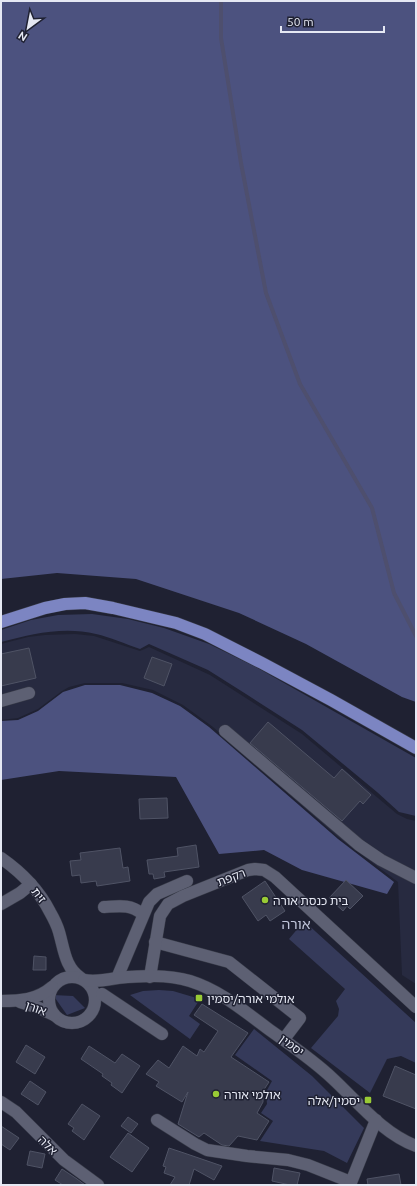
<svg xmlns="http://www.w3.org/2000/svg" width="417" height="1186" font-family="Ubuntu,'Noto Sans Hebrew',sans-serif">
  <style>
    .built { fill: #272a40 }
    .green { fill: #353a5a }
    .forest { fill: #4c527f }
    .lines { fill: none; stroke-linecap: round; stroke-linejoin: round }
    .stream { stroke: #4e4f6e; stroke-width: 4 }
    .building { fill: #383b4d; stroke: #4f5365 }
    .minor-casing { stroke: #393c49; stroke-width: 13 }
    .major-casing { stroke: #393c49; stroke-width: 13 }
    .minor { stroke: #5d6073; stroke-width: 12 }
    .major { stroke: #7c85c2; stroke-width: 12 }
    .poi-dot { fill: #99cb35; stroke: #1f2132; stroke-width: 1.5 }
    .labels { text-anchor: middle; dominant-baseline: central; stroke-width: 3; stroke-linejoin: round; paint-order: stroke }
    .street-label { font-size: 12px; fill: #e5e8f3; stroke: #1f2132 }
    .poi-label { font-size: 12px; fill: #e5e8f3; stroke: #1f2132; text-anchor: start }
    .quarter-label { font-size: 14px; fill: #c0c5da; stroke: #1f2132 }
  </style>
  <rect width="100%" height="100%" fill="#1f2132"/>
  <path class="built" d="M 75,634 L 94,636 L 140,651 L 149,647 L 210,675 L 302,734 L 397,814 L 407,819 L 416,821 L 416,984 L 402,975 L 398,882 L 338,837 L 213,727 L 183,705 L 153,690 L 122,683 L 85,683 L 69,687 L 62,691 L 38,709 L 18,718 L 1,720 L 1,644 L 28,637 L 45,635 Z"/>
  <g class="green">
    <path d="M 92,614 L 128,619 L 164,628 L 209,644 L 256,667 L 416,758 L 416,816 L 399,812 L 377,792 L 302,730 L 246,694 L 208,670 L 149,644 L 140,649 C 125,644 110,637 96,634 C 64,626 31,634 1,642 L 1,630 L 31,620 L 58,615 Z"/>
    <path d="M 304,921 L 416,1023 L 416,1063 L 401,1056 L 387,1059 L 370,1093 L 311,1048 L 338,1016 L 339,1009 L 336,1001 L 345,989 L 289,939 Z"/>
    <path d="M 159,990 L 173,991 L 200,999 L 189,1016 L 200,1024 L 190,1039 L 130,995 L 143,991 Z"/>
    <path d="M 53,995 L 73,996 L 85,1008 L 67,1015 Z"/>
    <path d="M 254,1029 L 312,1076 L 364,1128 L 347,1163 L 324,1151 L 260,1141 L 273,1121 L 261,1113 L 267,1104 L 266,1092 L 272,1081 L 235,1055 Z"/>
  </g>
  <g class="forest">
    <path d="M 1,1 L 416,1 L 416,702 L 402,697 L 306,644 L 239,613 L 136,579 L 57,573 L 1,579 Z"/>
    <path d="M 85,685 L 120,685 L 152,693 L 180,706 L 209,727 L 338,839 L 394,882 L 387,894 L 302,870 L 264,850 L 219,854 L 176,777 L 59,771 L 1,780 L 1,721 L 18,720 L 38,711 L 63,692 Z"/>
  </g>
  <g class="lines">
    <path class="stream" d="M 221,1 L 221,38 L 241,163 L 266,293 L 300,384 L 372,508 L 394,593 L 416,636"/>
  </g>
  <g class="building">
    <path d="M 29,648 L 36,678 L 1,686 L 1,654 Z"/>
    <path d="M 152,657 L 172,664 L 164,686 L 144,678 Z"/>
    <path d="M 268,722 L 334,778 L 342,769 L 371,795 L 363,804 L 360,801 L 342,821 L 250,743 Z"/>
    <path d="M 167,798 L 168,818 L 140,819 L 139,799 Z"/>
    <path d="M 196,845 L 199,867 L 164,872 L 165,877 L 154,879 L 153,874 L 149,874 L 147,860 L 178,856 L 177,848 Z"/>
    <path d="M 120,848 L 123,868 L 128,867 L 130,881 L 97,886 L 96,881 L 81,883 L 80,875 L 72,876 L 70,861 L 81,860 L 80,853 Z"/>
    <path d="M 346,880 L 363,896 L 350,909 L 347,906 L 343,911 L 329,898 Z"/>
    <path d="M 265,881 L 285,911 L 270,921 L 266,915 L 258,921 L 242,897 Z"/>
    <path d="M 34,956 L 46,957 L 46,970 L 33,970 Z"/>
    <path d="M 202,1004 L 248,1033 L 231,1057 L 269,1082 L 263,1091 L 263,1102 L 257,1113 L 269,1121 L 257,1140 L 238,1136 L 229,1146 L 222,1145 L 204,1133 L 199,1137 L 178,1124 L 188,1092 L 182,1102 L 156,1086 L 159,1082 L 146,1074 L 158,1060 L 169,1068 L 183,1046 L 197,1056 L 200,1049 L 204,1052 L 218,1031 L 194,1015 Z"/>
    <path d="M 26,1045 L 45,1057 L 35,1074 L 16,1062 Z"/>
    <path d="M 89,1046 L 115,1063 L 122,1054 L 140,1066 L 122,1093 L 111,1085 L 112,1083 L 102,1076 L 103,1074 L 81,1059 Z"/>
    <path d="M 395,1066 L 416,1075 L 416,1109 L 383,1096 Z"/>
    <path d="M 30,1081 L 46,1092 L 38,1105 L 21,1094 Z"/>
    <path d="M 82,1104 L 100,1116 L 84,1140 L 72,1131 L 74,1128 L 68,1124 Z"/>
    <path d="M 128,1117 L 138,1124 L 131,1133 L 121,1126 Z"/>
    <path d="M 1,1126 L 19,1138 L 10,1150 L 1,1144 Z"/>
    <path d="M 128,1133 L 149,1148 L 132,1172 L 110,1157 Z"/>
    <path d="M 169,1148 L 184,1153 L 222,1166 L 214,1180 L 194,1169 L 189,1185 L 170,1185 L 175,1177 L 164,1173 L 166,1167 L 163,1166 Z"/>
    <path d="M 30,1151 L 45,1154 L 42,1168 L 27,1165 Z"/>
    <path d="M 274,1168 L 300,1173 L 297,1185 L 290,1185 L 272,1181 Z"/>
    <path d="M 62,1169 L 77,1179 L 85,1185 L 63,1185 L 55,1180 Z"/>
    <path d="M 399,1174 L 401,1185 L 368,1185 L 367,1179 Z"/>
  </g>
  <g class="lines">
    <defs>
      <g id="minor">
        <path d="M 1,701 L 29,693"/>
        <path d="M 225,731 L 359,845 L 381,860 L 416,878"/>
        <path d="M 1,858 C 21,872 39,890 50,912 C 54,919 57,925 59,932 C 64,949 65,968 81,978"/>
        <path d="M 1,904 L 20,893 L 31,884"/>
        <path d="M 104,907 C 121,906 129,904 143,914"/>
        <path d="M 155,942 L 229,962 L 300,1018 L 284,1039"/>
        <circle cx="72" cy="1000" r="23"/>
        <path d="M 150,977 L 160,916 L 168,904 L 183,896 L 248,870 L 255,869 L 264,870 L 275,877 L 416,1007"/>
        <path d="M 117,978 L 149,902 L 157,894 L 187,881"/>
        <path d="M 84,980 C 96,982 106,980 117,978 C 141,976 167,974 190,981 C 219,990 243,1010 267,1028 C 289,1044 312,1059 332,1078 C 358,1102 382,1133 416,1146"/>
        <path d="M 102,994 L 162,1034"/>
        <path d="M 1,1001 C 20,1001 37,1000 52,987"/>
        <path d="M 20,1002 L 39,1008 L 54,1015"/>
        <path d="M 1,1102 L 16,1112 L 64,1160 L 98,1185"/>
        <path d="M 157,1120 L 195,1144 L 207,1150 L 247,1156 L 288,1160 L 308,1165 L 351,1182"/>
        <path d="M 350,1185 L 376,1120"/>
      </g>
      <path id="major" d="M 1,622 L 45,608 L 65,604 L 85,603 L 113,608 L 176,623 L 205,634 L 262,663 L 331,700 L 416,748"/>
    </defs>
    <use href="#minor" class="minor-casing"/>
    <use href="#major" class="major-casing"/>
    <use href="#minor" class="minor"/>
    <use href="#major" class="major"/>
  </g>
  <g class="poi-dot">
    <circle cx="265" cy="900" r="4"/>
    <rect x="195" y="994" width="8" height="8" rx="2"/>
    <circle cx="216" cy="1094" r="4"/>
    <rect x="364" y="1096" width="8" height="8" rx="2"/>
  </g>
  <g class="labels">
    <g class="street-label">
      <text transform="translate(231 877) rotate(-21)">רקפת</text>
      <text transform="translate(39 895) rotate(53)">זית</text>
      <text transform="translate(36 1008) rotate(19)">אורן</text>
      <text transform="translate(292 1045) rotate(36)">יסמין</text>
      <text transform="translate(48 1145) rotate(45)">אלה</text>
    </g>
    <g class="poi-label">
      <text x="273" y="900">בית כנסת אורה</text>
      <text x="207" y="998">אולמי אורה/יסמין</text>
      <text x="224" y="1094">אולמי אורה</text>
      <text x="360" y="1100" text-anchor="end">יסמין/אלה</text>
    </g>
    <g class="quarter-label">
      <text x="296" y="924">אורה</text>
    </g>
  </g>
  <rect width="417" height="1186" fill="none" stroke="#e5e8f3" stroke-width="4"/>
  <g transform="translate(28 28) rotate(212)" stroke="#1f2132" stroke-width="3" paint-order="stroke">
  <path d="M0-3L7 15L0 10L-7 15Z" fill="#e5e8f3"/>
  <text y="-6" font-size="11" font-weight="bold" text-anchor="middle" fill="#e5e8f3">N</text>
  </g>
  <path d="M281 26v6h103v-6" fill="none" stroke="#e5e8f3" stroke-width="2"/>
  <text x="287" y="26" font-size="12" fill="#e5e8f3" stroke="#1f2132" stroke-width="3" paint-order="stroke">50 m</text>
</svg>
